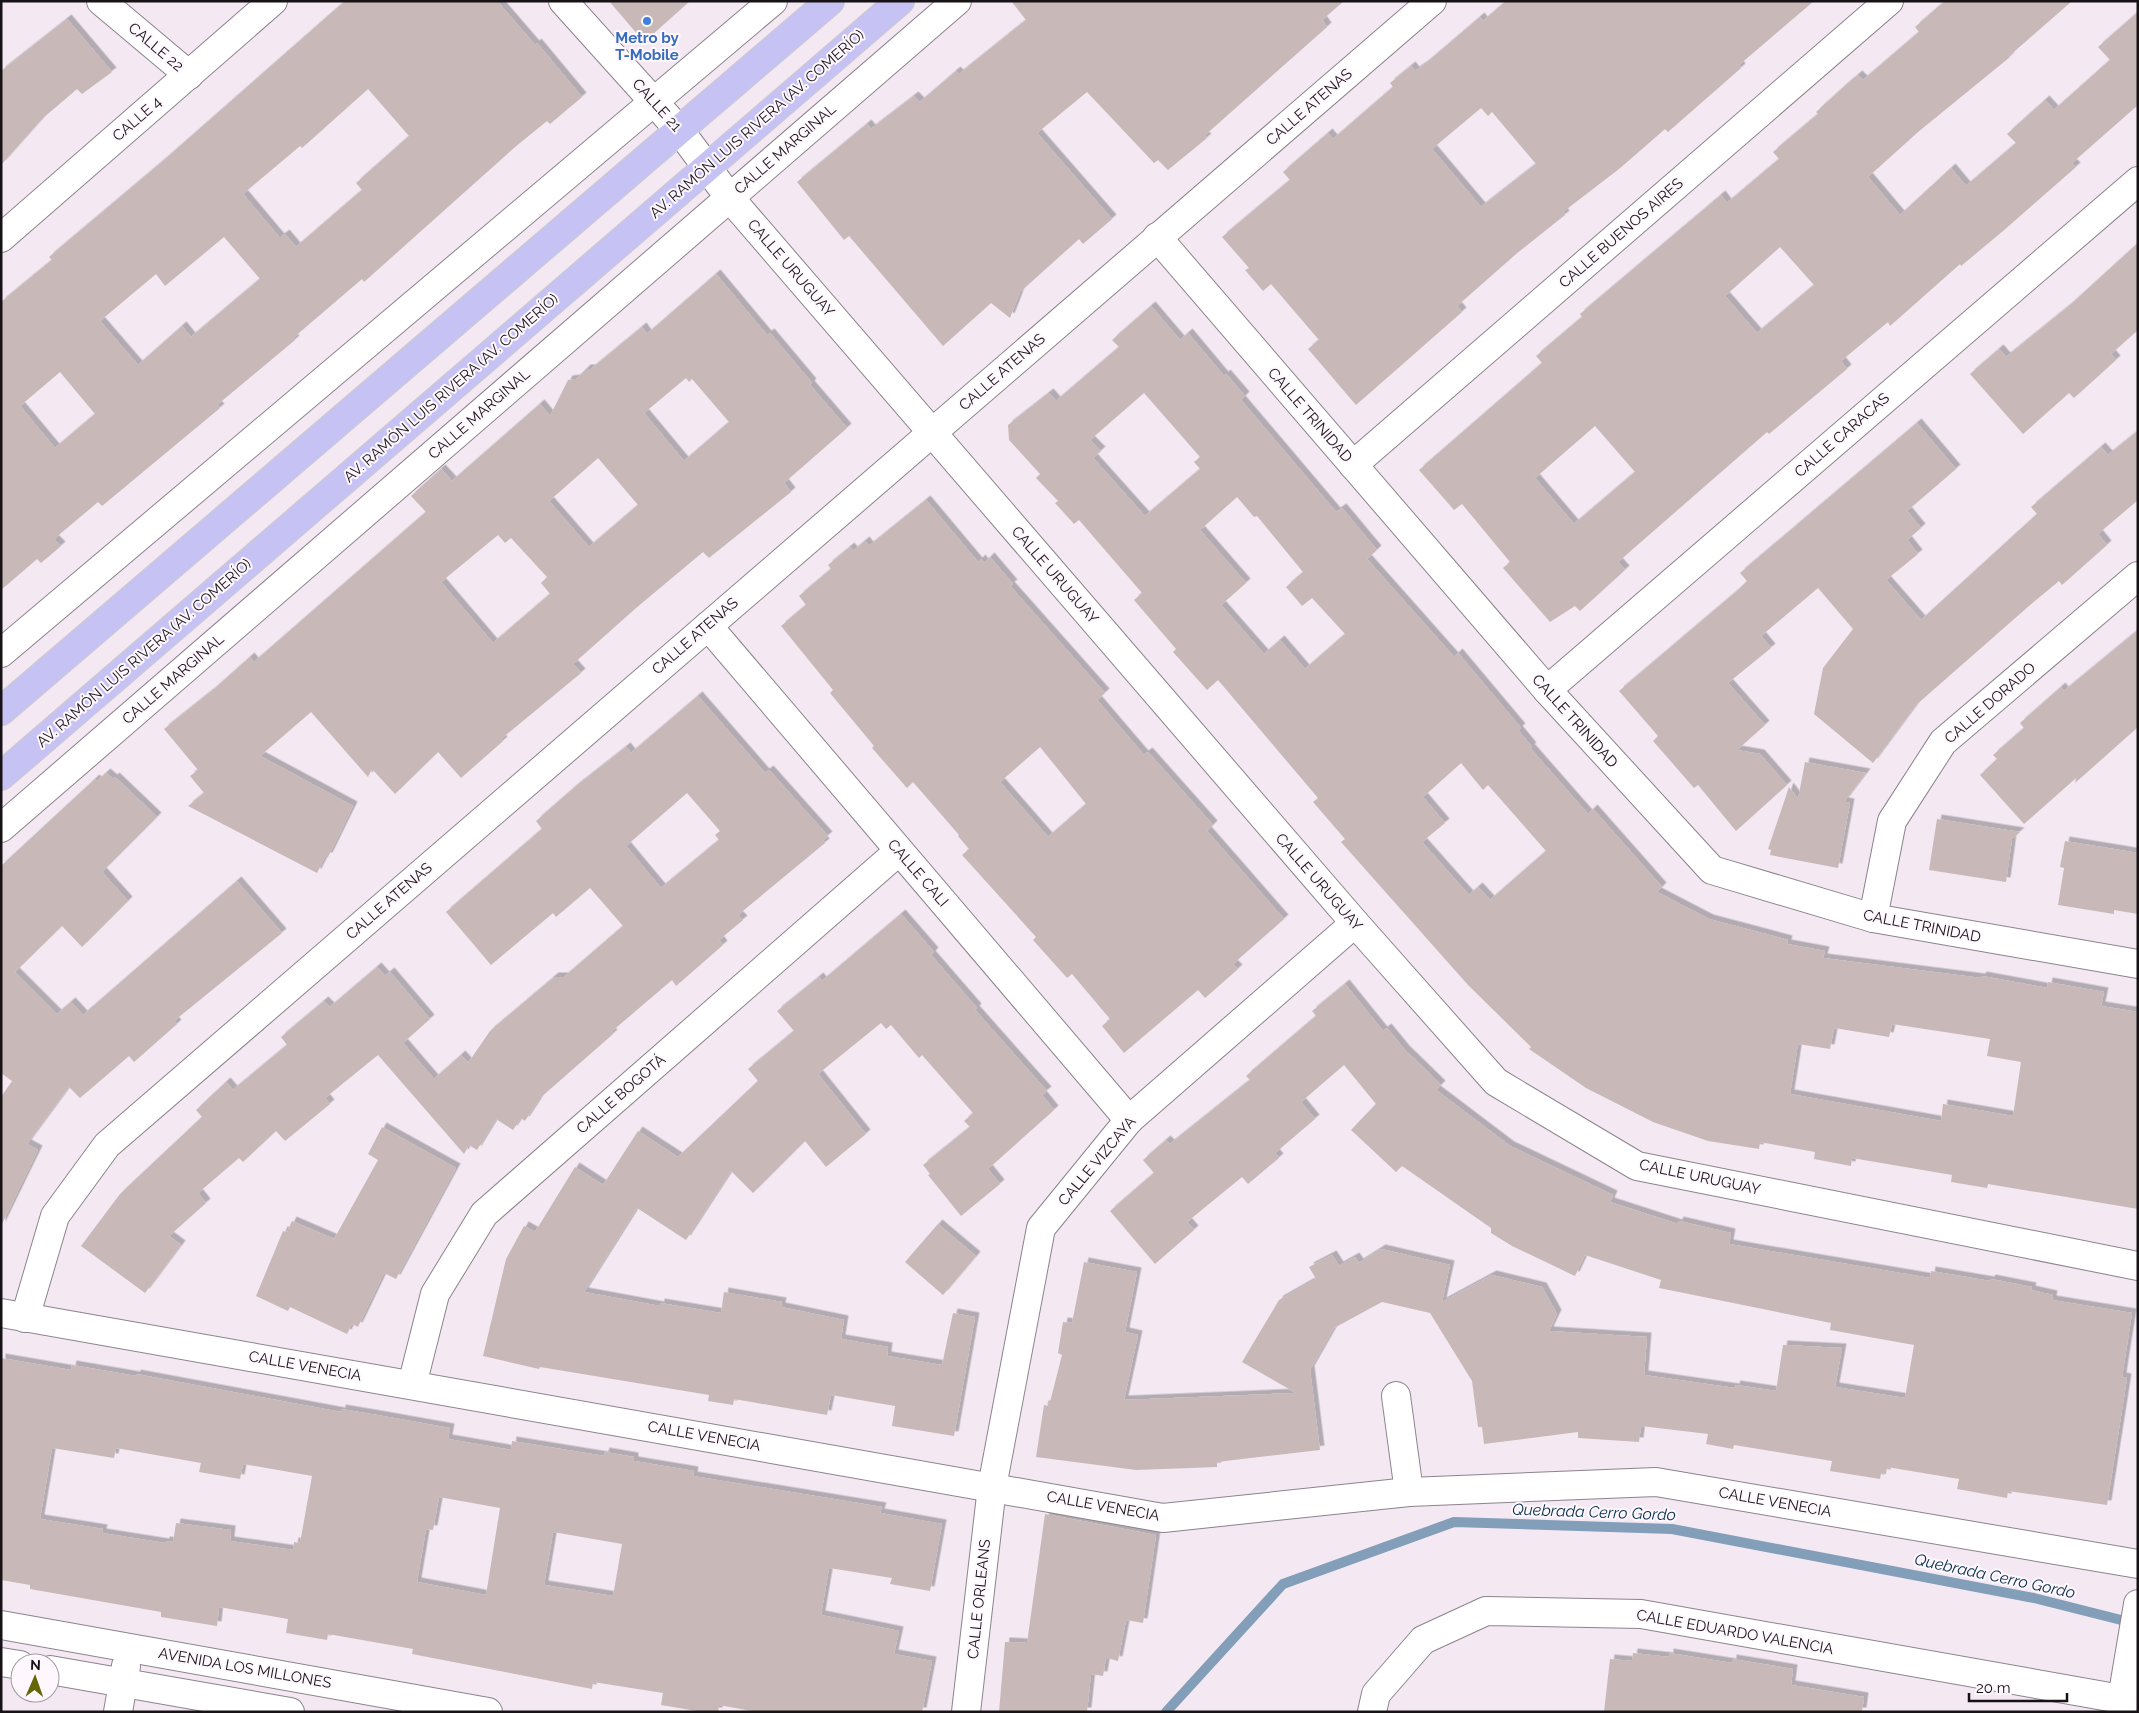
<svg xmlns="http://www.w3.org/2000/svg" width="2139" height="1713" font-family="Raleway,sans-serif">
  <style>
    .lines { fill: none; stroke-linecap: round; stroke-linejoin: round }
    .stream { stroke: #829eb8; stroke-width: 10 }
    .building { fill: #c8b9b8; fill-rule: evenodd; filter: url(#shadow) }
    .minor-casing { stroke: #8c838c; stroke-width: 30 }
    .major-casing { stroke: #cccbcc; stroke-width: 30 }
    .minor { stroke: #fff; stroke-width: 28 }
    .major { stroke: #c6c2f3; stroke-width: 28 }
    .shop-dot { fill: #3f7fe0; stroke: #fef8fe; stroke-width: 2 }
    .labels { text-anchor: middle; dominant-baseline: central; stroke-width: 4; stroke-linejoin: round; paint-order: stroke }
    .shop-label { font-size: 15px; font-weight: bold; fill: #366cbe; stroke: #fef8fe }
    .street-label { font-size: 15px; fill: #161215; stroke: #fef8fe }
    .water-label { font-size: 16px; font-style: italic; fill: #042d49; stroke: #fef8fe }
  </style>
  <defs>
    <filter id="shadow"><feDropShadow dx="4.5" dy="-4.5" stdDeviation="0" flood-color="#0004"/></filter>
  </defs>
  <rect width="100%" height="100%" fill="#f4e9f3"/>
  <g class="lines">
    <path class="stream" d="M 1166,1712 L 1283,1584 L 1454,1522 L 1672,1529 L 2034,1598 L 2133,1623"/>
  </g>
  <g class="building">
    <path d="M 345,1 L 497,1 L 535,45 L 537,43 L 582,97 L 550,124 L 547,121 L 515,147 L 364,282 L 362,279 L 293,338 L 295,340 L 217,405 L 220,408 L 102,506 L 98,502 L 54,539 L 61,546 L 41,563 L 37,559 L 1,590 L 1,302 L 52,260 L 49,257 L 163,161 ZM 368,89 L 409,136 L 356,183 L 362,190 L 296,247 L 285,234 L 280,238 L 243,194 L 300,146 L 302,148 ZM 224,237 L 260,279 L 191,337 L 182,326 L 138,365 L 100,321 L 156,274 L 165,286 ZM 60,372 L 95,414 L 55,448 L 20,406 Z"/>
    <path d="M 609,1 L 690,1 L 644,42 Z"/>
    <path d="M 1011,1 L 1344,1 L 1322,20 L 1327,27 L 1204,136 L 1207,138 L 1168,170 L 1158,160 L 1154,163 L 1087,92 L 1037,133 L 1112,219 L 1083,244 L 1079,239 L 1020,292 L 1010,318 L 991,303 L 943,346 L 849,236 L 844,240 L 797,182 L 867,124 L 871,129 L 914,96 L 920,102 L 956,71 L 959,74 L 1026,20 Z"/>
    <path d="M 1506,1 L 1814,1 L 1739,65 L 1741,68 L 1668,132 L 1665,129 L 1619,169 L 1563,212 L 1565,215 L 1516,254 L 1457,306 L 1462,312 L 1356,405 L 1308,349 L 1319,340 L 1271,284 L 1263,291 L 1245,270 L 1249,268 L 1222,237 L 1290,180 L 1283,172 L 1328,133 L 1333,139 L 1393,87 L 1390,83 L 1411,66 L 1415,71 L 1425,64 L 1480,17 L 1483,21 ZM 1481,108 L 1488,116 L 1492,112 L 1536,164 L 1481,207 L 1432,149 Z"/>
    <path d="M 1945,1 L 2072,1 L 2009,56 L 2010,57 L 1918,132 L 1868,177 L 1900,215 L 1951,168 L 1966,186 L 2016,143 L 2007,134 L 2045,100 L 2054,110 L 2110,60 L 2098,47 L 2138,12 L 2138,105 L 2072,163 L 2076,167 L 2003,231 L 1961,266 L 1960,264 L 1890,326 L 1888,322 L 1841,361 L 1847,369 L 1769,434 L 1767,432 L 1618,562 L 1625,570 L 1580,611 L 1575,606 L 1550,622 L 1503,568 L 1510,562 L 1462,504 L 1454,510 L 1419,470 L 1542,363 L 1536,356 L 1582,317 L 1580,314 L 1721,195 L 1727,203 L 1779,159 L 1773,152 L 1818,114 L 1816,112 L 1847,84 L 1858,75 L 1863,80 L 1919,32 L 1915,27 ZM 1780,247 L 1814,285 L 1757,333 L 1725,296 ZM 1595,426 L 1635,472 L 1574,524 L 1535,478 Z"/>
    <path d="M 67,19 L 112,72 L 82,94 L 77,89 L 43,118 L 1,165 L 1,71 Z"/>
    <path d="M 2138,243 L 2138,330 L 2111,354 L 2116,360 L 2074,398 L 2069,393 L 2023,434 L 1970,374 L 1999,349 L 2006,357 L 2069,306 Z"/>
    <path d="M 716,274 L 767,335 L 770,333 L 812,383 L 810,385 L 847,428 L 784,483 L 791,492 L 709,558 L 703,552 L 636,608 L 573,664 L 581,673 L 501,739 L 503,741 L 461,778 L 438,752 L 395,794 L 372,769 L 368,777 L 311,712 L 260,756 L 353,806 L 328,857 L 325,857 L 317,873 L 188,806 L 204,793 L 190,776 L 198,770 L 164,729 L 213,690 L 250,657 L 254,662 L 426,512 L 411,496 L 441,469 L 452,481 L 540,404 L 550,416 L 568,380 L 576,379 L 586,369 L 591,369 L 642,327 L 647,334 ZM 686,378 L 689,382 L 692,379 L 729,422 L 684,461 L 644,413 ZM 598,458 L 638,505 L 589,547 L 549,501 ZM 498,535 L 505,543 L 511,538 L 547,577 L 541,583 L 550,594 L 493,643 L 441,582 Z"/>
    <path d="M 1151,306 L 1180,340 L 1188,333 L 1224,376 L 1226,374 L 1245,396 L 1241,400 L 1336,512 L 1342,508 L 1377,550 L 1367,559 L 1454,657 L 1458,653 L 1521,728 L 1518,730 L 1532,747 L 1530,748 L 1588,814 L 1593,809 L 1662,887 L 1657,892 L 1709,919 L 1788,940 L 1787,944 L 1825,951 L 1823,958 L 1981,978 L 1982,976 L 2047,988 L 2048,982 L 2104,992 L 2101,1006 L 2138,1012 L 2138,1209 L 1988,1184 L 1987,1188 L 1951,1182 L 1952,1175 L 1852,1158 L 1851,1166 L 1814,1159 L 1815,1152 L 1760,1142 L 1759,1149 L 1708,1141 L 1653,1122 L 1586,1088 L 1529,1049 L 1531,1047 L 1468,985 L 1341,842 L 1345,839 L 1313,802 L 1318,798 L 1218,680 L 1207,690 L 1173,652 L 1176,649 L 1134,600 L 1142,593 L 1079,520 L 1074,524 L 1055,503 L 1058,501 L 1036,478 L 1040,474 L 1009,440 L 1008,425 L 1049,393 L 1056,401 L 1119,347 L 1112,340 ZM 1144,393 L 1200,457 L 1194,462 L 1200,469 L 1145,516 L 1093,458 L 1101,451 L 1090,440 ZM 1237,497 L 1254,517 L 1257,516 L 1303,572 L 1286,587 L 1302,606 L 1312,598 L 1345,634 L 1305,669 L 1280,640 L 1264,654 L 1221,605 L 1246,583 L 1200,530 ZM 1461,763 L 1483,790 L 1488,785 L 1546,851 L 1490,900 L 1478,887 L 1469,895 L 1422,842 L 1445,823 L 1423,797 ZM 1892,1024 L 1990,1039 L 1987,1056 L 2021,1062 L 2013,1116 L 1943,1104 L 1941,1121 L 1790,1094 L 1798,1044 L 1830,1049 L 1834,1028 L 1889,1037 Z"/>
    <path d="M 1917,423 L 1956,469 L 1907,511 L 1921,528 L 1907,540 L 1918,554 L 1886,580 L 1921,620 L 2037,514 L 2031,507 L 2101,447 L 2108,455 L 2138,431 L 2138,500 L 2098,534 L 2107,545 L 2062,585 L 2059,581 L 2030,605 L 1916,705 L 1873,763 L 1814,714 L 1823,668 L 1853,629 L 1818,588 L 1761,636 L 1771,648 L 1728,683 L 1765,725 L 1737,750 L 1760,754 L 1787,785 L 1736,831 L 1698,785 L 1694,788 L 1653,741 L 1658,736 L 1619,691 L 1737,591 L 1747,581 L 1740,573 Z"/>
    <path d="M 926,500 L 978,562 L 981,559 L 984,563 L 990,557 L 1013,584 L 1010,586 L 1105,693 L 1097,700 L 1144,755 L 1148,752 L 1213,825 L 1207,831 L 1284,919 L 1233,964 L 1238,969 L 1205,998 L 1198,990 L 1124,1053 L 1102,1026 L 1110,1019 L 1072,974 L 1067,978 L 1033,940 L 1036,937 L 962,855 L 969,849 L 958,836 L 959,835 L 913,782 L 907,788 L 872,748 L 874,746 L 830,693 L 833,690 L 781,626 L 806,605 L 799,596 L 831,569 L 828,565 L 850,547 L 853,551 L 865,541 L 869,546 ZM 1040,747 L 1086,804 L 1048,837 L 1000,782 Z"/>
    <path d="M 2138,630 L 2138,727 L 2075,783 L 2076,778 L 2024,824 L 1980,775 L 1997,759 L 1993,755 L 2024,728 L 2020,723 L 2061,687 L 2064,691 Z"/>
    <path d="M 698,696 L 765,773 L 769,770 L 828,836 L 823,840 L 825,843 L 738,915 L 743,920 L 719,940 L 723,945 L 676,986 L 672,980 L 611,1032 L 613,1034 L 540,1098 L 525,1121 L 521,1118 L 513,1130 L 496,1119 L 477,1150 L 469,1145 L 464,1154 L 378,1055 L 325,1098 L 330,1104 L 285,1141 L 276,1131 L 243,1162 L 239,1158 L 198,1193 L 206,1203 L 169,1236 L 181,1245 L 145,1293 L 81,1246 L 120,1194 L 202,1117 L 196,1110 L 226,1082 L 233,1090 L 287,1045 L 281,1037 L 324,1001 L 330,1007 L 377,967 L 385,976 L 390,972 L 430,1019 L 403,1043 L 434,1079 L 461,1055 L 468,1063 L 490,1031 L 554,977 L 564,977 L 623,926 L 590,888 L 556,917 L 553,913 L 491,965 L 446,912 L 542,829 L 536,821 L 575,787 L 626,747 L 631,753 ZM 687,793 L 720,831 L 715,835 L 719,840 L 661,888 L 626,846 Z"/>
    <path d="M 1805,762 L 1866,773 L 1844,802 L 1850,803 L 1838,868 L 1770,855 L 1771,850 L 1768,849 L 1789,787 L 1798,799 Z"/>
    <path d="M 106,773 L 113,779 L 115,777 L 157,817 L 102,872 L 128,901 L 82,947 L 62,926 L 15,972 L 57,1014 L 71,1002 L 83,1015 L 237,881 L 282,933 L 174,1021 L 177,1024 L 134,1062 L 129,1056 L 80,1098 L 69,1087 L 27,1144 L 38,1150 L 1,1226 L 1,1097 L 12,1081 L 1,1073 L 1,866 L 95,779 L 97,781 Z"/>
    <path d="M 1937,819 L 2020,832 L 2012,839 L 2006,882 L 1929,870 Z"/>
    <path d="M 2065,841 L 2138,853 L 2138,914 L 2114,910 L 2114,914 L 2058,905 L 2064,868 L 2060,867 Z"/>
    <path d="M 901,914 L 934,952 L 931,955 L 977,1008 L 975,1010 L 1047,1091 L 1042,1095 L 1054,1110 L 988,1169 L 1000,1184 L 961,1216 L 928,1175 L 930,1174 L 923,1165 L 970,1127 L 964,1121 L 973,1113 L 922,1055 L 919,1058 L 891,1025 L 886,1029 L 881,1023 L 818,1074 L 866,1134 L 826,1167 L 805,1141 L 753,1193 L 731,1171 L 686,1240 L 637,1208 L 584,1292 L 660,1306 L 660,1303 L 721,1313 L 724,1292 L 782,1302 L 781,1307 L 844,1320 L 841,1339 L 888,1347 L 887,1356 L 942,1365 L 953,1313 L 975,1317 L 954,1436 L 892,1426 L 895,1406 L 831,1395 L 827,1415 L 734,1399 L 733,1405 L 708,1401 L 709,1395 L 540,1367 L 539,1369 L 483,1356 L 506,1259 L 524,1226 L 535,1232 L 575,1167 L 603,1185 L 638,1131 L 678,1157 L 758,1081 L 748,1069 L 794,1031 L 777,1011 L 819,977 L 822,981 Z"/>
    <path d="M 1345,984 L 1383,1031 L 1387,1028 L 1405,1050 L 1441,1085 L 1436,1090 L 1510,1146 L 1613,1195 L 1610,1202 L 1678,1224 L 1679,1221 L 1731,1233 L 1729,1244 L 1930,1278 L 1931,1271 L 1990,1281 L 1991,1279 L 2032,1287 L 2031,1290 L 2053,1295 L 2052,1300 L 2132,1313 L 2122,1377 L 2127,1378 L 2107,1505 L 2008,1491 L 2007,1498 L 1957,1489 L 1959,1479 L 1887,1467 L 1886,1474 L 1881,1473 L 1880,1479 L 1830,1471 L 1832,1461 L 1734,1445 L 1733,1449 L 1706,1444 L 1708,1434 L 1641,1426 L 1639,1442 L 1578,1438 L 1578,1432 L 1484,1444 L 1482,1427 L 1478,1427 L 1472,1381 L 1430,1313 L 1382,1302 L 1334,1328 L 1310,1370 L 1320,1450 L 1217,1462 L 1217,1467 L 1136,1470 L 1036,1457 L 1044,1405 L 1049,1406 L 1062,1355 L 1058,1353 L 1063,1322 L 1072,1323 L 1084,1262 L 1137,1272 L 1125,1332 L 1138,1335 L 1124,1400 L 1296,1393 L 1242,1362 L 1279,1300 L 1316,1279 L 1309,1267 L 1332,1255 L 1339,1266 L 1355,1257 L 1359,1263 L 1381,1249 L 1450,1265 L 1442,1302 L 1492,1275 L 1542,1287 L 1557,1314 L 1549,1331 L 1647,1337 L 1644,1375 L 1735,1388 L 1736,1385 L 1776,1391 L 1783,1345 L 1842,1348 L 1835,1387 L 1905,1398 L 1914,1345 L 1830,1330 L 1831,1323 L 1659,1288 L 1661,1280 L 1585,1255 L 1575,1276 L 1512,1246 L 1491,1233 L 1491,1228 L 1402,1166 L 1396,1172 L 1351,1130 L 1376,1104 L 1344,1065 L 1301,1102 L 1315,1119 L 1275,1153 L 1279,1158 L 1248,1184 L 1242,1177 L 1187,1222 L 1194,1230 L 1155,1264 L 1110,1211 L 1154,1173 L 1143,1160 L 1166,1140 L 1170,1144 L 1250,1080 L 1246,1076 L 1316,1016 L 1312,1011 Z"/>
    <path d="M 382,1127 L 456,1168 L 396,1279 L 384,1273 L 358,1327 L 352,1324 L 347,1334 L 290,1307 L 288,1311 L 256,1296 L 283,1231 L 287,1232 L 292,1221 L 334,1239 L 378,1160 L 368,1154 Z"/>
    <path d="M 938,1224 L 976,1256 L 943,1295 L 905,1262 Z"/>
    <path d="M 1,1358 L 71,1370 L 72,1365 L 136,1376 L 136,1374 L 341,1412 L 341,1409 L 377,1415 L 450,1428 L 448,1439 L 511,1450 L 512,1441 L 604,1456 L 605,1452 L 634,1457 L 634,1461 L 694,1471 L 693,1476 L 882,1507 L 880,1513 L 942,1524 L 930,1591 L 890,1584 L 892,1578 L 829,1568 L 821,1615 L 899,1631 L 894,1654 L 932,1661 L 922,1712 L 757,1712 L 719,1705 L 718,1712 L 703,1712 L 661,1705 L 663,1693 L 593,1682 L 592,1689 L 412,1654 L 413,1649 L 328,1634 L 327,1640 L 286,1633 L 288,1619 L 219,1607 L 217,1626 L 161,1617 L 161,1612 L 30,1589 L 30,1585 L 1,1580 ZM 52,1448 L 114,1458 L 116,1448 L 201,1463 L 199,1472 L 240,1479 L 243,1464 L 312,1476 L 300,1543 L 294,1542 L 293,1550 L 230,1541 L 231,1530 L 176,1523 L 173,1542 L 165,1541 L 165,1543 L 102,1533 L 103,1529 L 40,1519 ZM 439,1497 L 500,1508 L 486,1595 L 417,1582 L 426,1529 L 433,1530 ZM 553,1532 L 622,1544 L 613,1596 L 544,1585 Z"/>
    <path d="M 1045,1514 L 1156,1535 L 1143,1623 L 1126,1620 L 1118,1661 L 1106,1658 L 1103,1676 L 1091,1674 L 1087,1712 L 999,1712 L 1005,1642 L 1027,1643 Z"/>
    <path d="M 1633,1653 L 1669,1657 L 1669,1653 L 1732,1663 L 1732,1659 L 1793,1669 L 1791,1685 L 1864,1697 L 1862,1712 L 1604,1712 L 1610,1659 L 1632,1661 Z"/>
  </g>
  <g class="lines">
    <defs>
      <g id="minor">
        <path d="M 101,1 L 189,75"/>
        <path d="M 563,1 L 680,131 L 729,197 L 1355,923 L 1496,1082 L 1637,1166 L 2138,1266"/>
        <path d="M 1157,237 L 1547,690 L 1712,870 L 1873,918 L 2138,964"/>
        <path d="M 1,238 L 273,1"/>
        <path d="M 1353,465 L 1889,1"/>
        <path d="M 708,626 L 1129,1120"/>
        <path d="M 1,653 L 773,1"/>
        <path d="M 1547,690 L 2138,181"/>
        <path d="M 1,828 L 957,1"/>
        <path d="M 1873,918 L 1892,821 L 1943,742 L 2138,576"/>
        <path d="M 1,1313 L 1163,1518 L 1409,1492 L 1656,1482 L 2138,1564"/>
        <path d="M 25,1318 L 55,1216 L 107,1145 L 1432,1"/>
        <path d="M 412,1385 L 435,1294 L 484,1214 L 899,851"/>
        <path d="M 1396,1396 L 1409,1492"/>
        <path d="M 1,1625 L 488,1712"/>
        <path d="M 1,1662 L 20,1665"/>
        <path d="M 50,1670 L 290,1712"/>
        <path d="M 2122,1699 L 2138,1604"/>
        <path d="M 118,1712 L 126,1666"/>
        <path d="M 966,1712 L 992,1487 L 1041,1228 L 1129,1120 L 1355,923"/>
        <path d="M 1372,1712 L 1376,1694 L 1423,1640 L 1486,1611 L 1641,1614 L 2138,1702"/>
      </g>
      <g id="major">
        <path d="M 1,711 L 830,1"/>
        <path d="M 1,776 L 900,1"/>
      </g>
    </defs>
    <use href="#minor" class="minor-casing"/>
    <use href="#major" class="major-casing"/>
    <use href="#minor" class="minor"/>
    <use href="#major" class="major"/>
  </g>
  <circle class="shop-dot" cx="647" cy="21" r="5"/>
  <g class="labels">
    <g class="shop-label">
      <text x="647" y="38">Metro by<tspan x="647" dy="17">T-Mobile</tspan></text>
    </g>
    <g class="street-label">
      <text transform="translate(156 47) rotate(40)">CALLE 22</text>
      <text transform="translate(657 105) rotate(48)">CALLE 21</text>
      <text transform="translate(1309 107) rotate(-41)">CALLE ATENAS</text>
      <text transform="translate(137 119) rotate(-41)">CALLE 4</text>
      <text transform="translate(757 124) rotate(-41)">AV. RAMÓN LUIS RIVERA (AV. COMERÍO)</text>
      <text transform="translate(785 149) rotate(-41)">CALLE MARGINAL</text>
      <text transform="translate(1621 233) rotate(-41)">CALLE BUENOS AIRES</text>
      <text transform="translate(791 268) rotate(49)">CALLE URUGUAY</text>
      <text transform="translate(1002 372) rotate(-41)">CALLE ATENAS</text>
      <text transform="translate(451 388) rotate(-41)">AV. RAMÓN LUIS RIVERA (AV. COMERÍO)</text>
      <text transform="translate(479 414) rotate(-41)">CALLE MARGINAL</text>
      <text transform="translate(1310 415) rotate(49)">CALLE TRINIDAD</text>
      <text transform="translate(1842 435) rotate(-41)">CALLE CARACAS</text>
      <text transform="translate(1055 575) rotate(49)">CALLE URUGUAY</text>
      <text transform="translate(695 636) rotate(-41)">CALLE ATENAS</text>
      <text transform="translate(144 653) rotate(-41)">AV. RAMÓN LUIS RIVERA (AV. COMERÍO)</text>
      <text transform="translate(173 679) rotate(-41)">CALLE MARGINAL</text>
      <text transform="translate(1990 703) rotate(-41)">CALLE DORADO</text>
      <text transform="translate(1575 721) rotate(48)">CALLE TRINIDAD</text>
      <text transform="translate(918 873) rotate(49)">CALLE CALI</text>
      <text transform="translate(1319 882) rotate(49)">CALLE URUGUAY</text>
      <text transform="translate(389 901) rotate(-41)">CALLE ATENAS</text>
      <text transform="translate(1922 926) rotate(11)">CALLE TRINIDAD</text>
      <text transform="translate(621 1094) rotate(-41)">CALLE BOGOTÁ</text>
      <text transform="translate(1097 1161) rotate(-50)">CALLE VIZCAYA</text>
      <text transform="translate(1700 1177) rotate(12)">CALLE URUGUAY</text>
      <text transform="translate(305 1366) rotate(10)">CALLE VENECIA</text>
      <text transform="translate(704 1436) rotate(10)">CALLE VENECIA</text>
      <text transform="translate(1775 1502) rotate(10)">CALLE VENECIA</text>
      <text transform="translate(1103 1506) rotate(10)">CALLE VENECIA</text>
      <text transform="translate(979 1599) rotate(-84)">CALLE ORLEANS</text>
      <text transform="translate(1735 1632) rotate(10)">CALLE EDUARDO VALENCIA</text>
      <text transform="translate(245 1668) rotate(10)">AVENIDA LOS MILLONES</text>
    </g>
    <g class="water-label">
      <text transform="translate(1594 1512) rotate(2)">Quebrada Cerro Gordo</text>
      <text transform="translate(1995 1576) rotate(12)">Quebrada Cerro Gordo</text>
    </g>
  </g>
  <rect width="2139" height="1713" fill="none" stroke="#161215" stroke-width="5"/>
  <g transform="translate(35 1678) rotate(2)"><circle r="24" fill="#fef8fe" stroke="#a19ca1"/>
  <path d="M0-4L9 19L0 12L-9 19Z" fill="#646703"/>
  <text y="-8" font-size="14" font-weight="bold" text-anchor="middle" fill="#161215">N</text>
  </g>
  <path d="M1969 1693v8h98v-8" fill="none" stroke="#161215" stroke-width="2.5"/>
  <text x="1976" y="1693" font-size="15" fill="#161215" stroke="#fef8fe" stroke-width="4" paint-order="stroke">20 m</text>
</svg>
